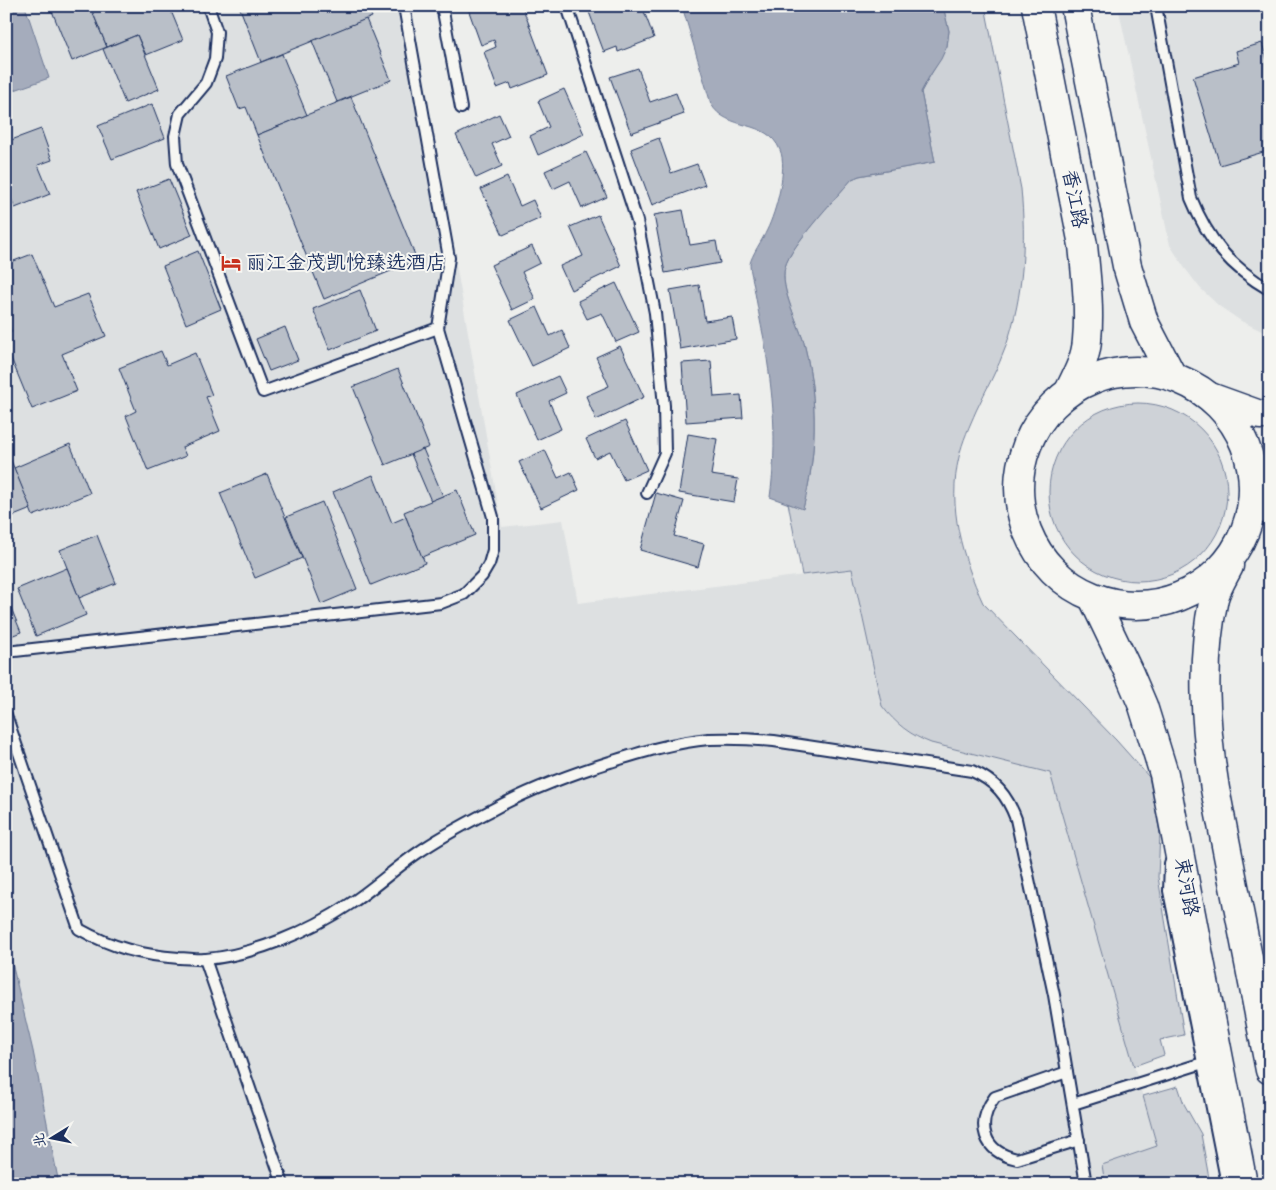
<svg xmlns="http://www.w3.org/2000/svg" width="1276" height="1190" font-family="Mynerve,'LXGW WenKai TC',sans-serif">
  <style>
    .built { fill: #dde0e1 }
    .green { fill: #ced2d7; stroke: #74809a }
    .water { fill: #a5acbc; stroke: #6e7a96 }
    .building { fill: #b9bfc8; stroke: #1b2f5e }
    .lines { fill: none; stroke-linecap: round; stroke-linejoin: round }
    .service-casing { stroke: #1b2f5e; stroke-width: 14 }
    .secondary-casing { stroke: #1b2f5e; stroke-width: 31 }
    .primary-casing { stroke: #1b2f5e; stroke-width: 31 }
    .service { stroke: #f6f6f2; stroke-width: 10 }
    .secondary { stroke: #f6f6f2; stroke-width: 28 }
    .primary { stroke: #f6f6f2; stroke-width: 28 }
    .labels { text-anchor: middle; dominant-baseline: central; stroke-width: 4; stroke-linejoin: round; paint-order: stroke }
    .street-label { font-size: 20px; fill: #1b2f5e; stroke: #f6f6f2 }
    .poi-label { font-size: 20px; fill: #1b2f5e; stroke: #f6f6f2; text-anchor: start }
  </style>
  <rect width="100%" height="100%" fill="#edeeec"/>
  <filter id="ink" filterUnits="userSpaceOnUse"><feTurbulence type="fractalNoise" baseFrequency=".02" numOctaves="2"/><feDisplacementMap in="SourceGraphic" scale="10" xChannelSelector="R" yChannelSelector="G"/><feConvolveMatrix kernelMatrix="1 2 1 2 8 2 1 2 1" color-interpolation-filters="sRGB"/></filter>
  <g filter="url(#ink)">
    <g class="built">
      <path d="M 6,6 L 411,6 L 502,527 L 563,520 L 578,603 L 852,569 L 882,706 L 892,719 L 905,730 L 918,738 L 931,743 L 1050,773 L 1157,1146 L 1102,1165 L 1105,1184 L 6,1184 Z"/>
      <path d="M 1118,6 L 1270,6 L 1270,335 L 1241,321 L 1219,306 L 1200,288 L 1184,267 L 1170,245 Z"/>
    </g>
    <g class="green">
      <path d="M 943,6 L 985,6 L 1021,189 C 1026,242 1024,294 1006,346 C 998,369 986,389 976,411 C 970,425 962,442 959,457 C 947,507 962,557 983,603 L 1116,740 L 1149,777 L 1160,833 L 1158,877 L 1184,1035 L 1160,1040 L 1164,1055 L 1134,1066 L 1050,773 L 931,743 C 910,735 896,724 882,706 L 852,569 L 802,575 L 788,503 L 803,508 C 817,455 818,401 805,347 C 800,325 779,289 785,267 C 791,245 835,198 852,179 L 859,176 L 935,162 L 921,92 L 947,46 L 949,31 Z"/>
      <circle cx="1138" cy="492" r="89"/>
      <path d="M 1178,1086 L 1184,1104 L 1201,1134 L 1210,1184 L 1105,1184 L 1102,1165 L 1157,1146 L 1143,1096 Z"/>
    </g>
    <g class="water">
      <path d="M 6,6 L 25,6 L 49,78 L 6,93 Z"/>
      <path d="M 682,6 L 943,6 L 949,31 L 947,46 L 941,59 L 929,77 L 921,92 L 935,162 L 859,176 L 852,179 C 836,198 791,245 785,267 C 779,289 800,325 805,347 C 818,402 817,454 803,509 L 770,497 C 778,440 773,395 764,339 C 760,321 757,304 754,287 C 753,280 750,271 750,264 C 751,256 763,239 767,230 C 776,212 788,168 780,150 C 767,118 727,132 711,104 Z"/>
      <path d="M 6,938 L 33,1051 L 59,1184 L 14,1184 L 6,1143 Z"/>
    </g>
    <g class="building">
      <path d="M 50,6 L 90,6 L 107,47 L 72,61 Z"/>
      <path d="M 90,6 L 183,6 L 171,11 L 183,40 L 146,55 L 137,35 L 107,47 Z"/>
      <path d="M 239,6 L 367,6 L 372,17 L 261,62 Z"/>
      <path d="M 467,6 L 522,6 L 548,75 L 512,89 L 510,83 L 497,88 L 484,52 L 496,47 L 494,40 L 481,45 Z"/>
      <path d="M 601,6 L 642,6 L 654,38 L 618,52 L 617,47 L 604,52 L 589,12 L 602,8 Z"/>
      <path d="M 366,19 L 391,80 L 337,102 L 312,41 Z"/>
      <path d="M 137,35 L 159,89 L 125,103 L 103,49 Z"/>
      <path d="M 1262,43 L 1270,70 L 1270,150 L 1220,165 L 1193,77 L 1239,63 L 1236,51 Z"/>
      <path d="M 282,54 L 307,115 L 257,135 L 246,107 L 239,109 L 226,76 Z"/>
      <path d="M 638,68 L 650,102 L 676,93 L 684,114 L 631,133 L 610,77 Z"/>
      <path d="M 564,89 L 584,134 L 538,155 L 530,136 L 549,127 L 538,101 Z"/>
      <path d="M 351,97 L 417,260 L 324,299 L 257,135 Z"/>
      <path d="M 152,104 L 165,138 L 112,159 L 98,126 Z"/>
      <path d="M 499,114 L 509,136 L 492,144 L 502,166 L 476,178 L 456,135 Z"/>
      <path d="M 41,129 L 52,160 L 38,165 L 50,194 L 15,208 L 10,195 L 6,197 L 6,142 Z"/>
      <path d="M 659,138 L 671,173 L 697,164 L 705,185 L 652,205 L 631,149 Z"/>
      <path d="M 586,152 L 607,197 L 582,208 L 570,181 L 553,189 L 545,171 Z"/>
      <path d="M 507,177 L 520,206 L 533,200 L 541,218 L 503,235 L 481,189 Z"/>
      <path d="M 169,179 L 192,235 L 159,249 L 136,192 Z"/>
      <path d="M 683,210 L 690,245 L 716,241 L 720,263 L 665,273 L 654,215 Z"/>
      <path d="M 598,215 L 621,266 L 571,290 L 560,266 L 583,256 L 570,227 Z"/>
      <path d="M 532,246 L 540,263 L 522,272 L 535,299 L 512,310 L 491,265 Z"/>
      <path d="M 198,251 L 221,309 L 186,324 L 163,266 Z"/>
      <path d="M 32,254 L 54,307 L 88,294 L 106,336 L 62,354 L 77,391 L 32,409 L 6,346 L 6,335 L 12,332 L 6,318 L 6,264 Z"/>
      <path d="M 616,283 L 639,332 L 616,342 L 602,313 L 587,319 L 578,301 Z"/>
      <path d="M 699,285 L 705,321 L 732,317 L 736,339 L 680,349 L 670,290 Z"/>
      <path d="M 360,290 L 376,331 L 330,350 L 313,309 Z"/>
      <path d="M 537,307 L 550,336 L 562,330 L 570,348 L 532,366 L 510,320 Z"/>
      <path d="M 285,327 L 298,360 L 269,371 L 256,339 Z"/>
      <path d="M 620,346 L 644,397 L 596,420 L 586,396 L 609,386 L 596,357 Z"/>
      <path d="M 161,351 L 167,365 L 195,353 L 212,395 L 206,397 L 220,431 L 182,447 L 186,456 L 148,471 L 126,416 L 136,411 L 119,368 Z"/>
      <path d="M 711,361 L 714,397 L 741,395 L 743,418 L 686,422 L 682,363 Z"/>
      <path d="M 398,369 L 429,447 L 385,465 L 353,387 Z"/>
      <path d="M 558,376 L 566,393 L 549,401 L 561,429 L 537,440 L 517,395 Z"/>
      <path d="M 625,421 L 647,470 L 624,480 L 610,451 L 595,458 L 586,439 Z"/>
      <path d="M 688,434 L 717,439 L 711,475 L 738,479 L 734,502 L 679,493 Z"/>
      <path d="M 70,444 L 90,493 L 33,516 L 14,468 Z"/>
      <path d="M 423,449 L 443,496 L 431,501 L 411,454 Z"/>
      <path d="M 545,450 L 558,478 L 571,472 L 579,490 L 541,508 L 519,462 Z"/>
      <path d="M 10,458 L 31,509 L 6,519 L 6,459 Z"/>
      <path d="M 267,474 L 302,558 L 255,578 L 220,493 Z"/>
      <path d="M 373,475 L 392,523 L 406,517 L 425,563 L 371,585 L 333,492 Z"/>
      <path d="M 457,490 L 475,535 L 422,557 L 404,512 Z"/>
      <path d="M 656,493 L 684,501 L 674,536 L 704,544 L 698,567 L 640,550 Z"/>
      <path d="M 322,502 L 357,589 L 321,604 L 286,517 Z"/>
      <path d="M 97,535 L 116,583 L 79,598 L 60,550 Z"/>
      <path d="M 67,568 L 86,615 L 36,636 L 17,589 Z"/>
      <path d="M 6,596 L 21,632 L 6,638 Z"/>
    </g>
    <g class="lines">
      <defs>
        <g id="service">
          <path d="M 208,6 L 217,32 L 215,59 L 206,83 L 180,114 L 175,136 L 177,164 L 263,392 L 438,328"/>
          <path d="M 442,6 L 461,108"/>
          <path d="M 567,6 L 637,221 L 655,313 L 664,406 L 665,453 L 647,493"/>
          <path d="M 1156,6 L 1191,198 C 1208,240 1230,267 1270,290"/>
          <path d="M 6,652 L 441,603 L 464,594 L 482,576 L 489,564 L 493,550 L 493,517 L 438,328 L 449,258 L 404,6"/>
          <path d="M 6,715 L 79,929 C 113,948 141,955 179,958 C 188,958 197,960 206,959 C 254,955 310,931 350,904 C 373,889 393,870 416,854 C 439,838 463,825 488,812 C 526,791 568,775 610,762 C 643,752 675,742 709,739 C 731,738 752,739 774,741 L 972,771 C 995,781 1007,795 1016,819 L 1054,995 L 1086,1184"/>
          <path d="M 1170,863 L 1169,891 L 1227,1184"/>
          <path d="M 205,959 L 283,1184"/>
          <path d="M 1067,1072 L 995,1097 C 975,1124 983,1152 1017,1159 L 1079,1140"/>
          <path d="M 1073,1104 L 1203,1063 L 1206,1059"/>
        </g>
        <g id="secondary">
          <path d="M 1210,397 L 1260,415 L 1270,415"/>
          <path d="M 1250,514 L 1270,502"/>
        </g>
        <g id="primary">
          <path d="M 1036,6 L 1083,245 C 1086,276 1090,309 1087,340 C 1086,358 1077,375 1069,391"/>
          <path d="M 1075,6 L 1127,266 L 1144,322 L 1172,376"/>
          <circle cx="1136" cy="488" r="117"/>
          <path d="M 1229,566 C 1224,576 1217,587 1214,598 C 1200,661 1205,726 1215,789 L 1270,1070"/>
          <path d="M 1094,600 L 1129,673 L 1143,706 L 1164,774 L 1243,1184"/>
        </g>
      </defs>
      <use href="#service" class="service-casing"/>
      <use href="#secondary" class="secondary-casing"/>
      <use href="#primary" class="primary-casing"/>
      <use href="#service" class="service"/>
      <use href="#secondary" class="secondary"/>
      <use href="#primary" class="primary"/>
    </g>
  </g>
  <defs>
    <symbol id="hotel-bare" viewBox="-9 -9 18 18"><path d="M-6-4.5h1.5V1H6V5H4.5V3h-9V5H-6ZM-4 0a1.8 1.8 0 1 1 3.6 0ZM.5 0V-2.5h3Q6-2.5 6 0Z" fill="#c8321e" stroke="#f6f6f2" stroke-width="2.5" paint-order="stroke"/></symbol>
  </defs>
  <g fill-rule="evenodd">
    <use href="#hotel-bare" x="217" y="249" width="28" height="28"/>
  </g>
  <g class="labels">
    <g class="street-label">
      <text transform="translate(1074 199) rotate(79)">香江路</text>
      <text transform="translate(1186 887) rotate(80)">束河路</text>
    </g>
    <g class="poi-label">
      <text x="246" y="263">丽江金茂凯悦臻选酒店</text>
    </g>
  </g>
  <rect width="1276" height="1190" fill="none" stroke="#f6f6f2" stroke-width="25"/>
  <rect x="12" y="12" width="1251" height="1165" fill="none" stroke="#1b2f5e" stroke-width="2" filter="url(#ink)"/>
  <g transform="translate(52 1138) rotate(260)" stroke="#f6f6f2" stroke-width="4" paint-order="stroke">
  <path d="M0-4L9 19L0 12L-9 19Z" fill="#1b2f5e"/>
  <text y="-8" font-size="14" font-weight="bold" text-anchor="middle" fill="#1b2f5e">北</text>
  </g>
</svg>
